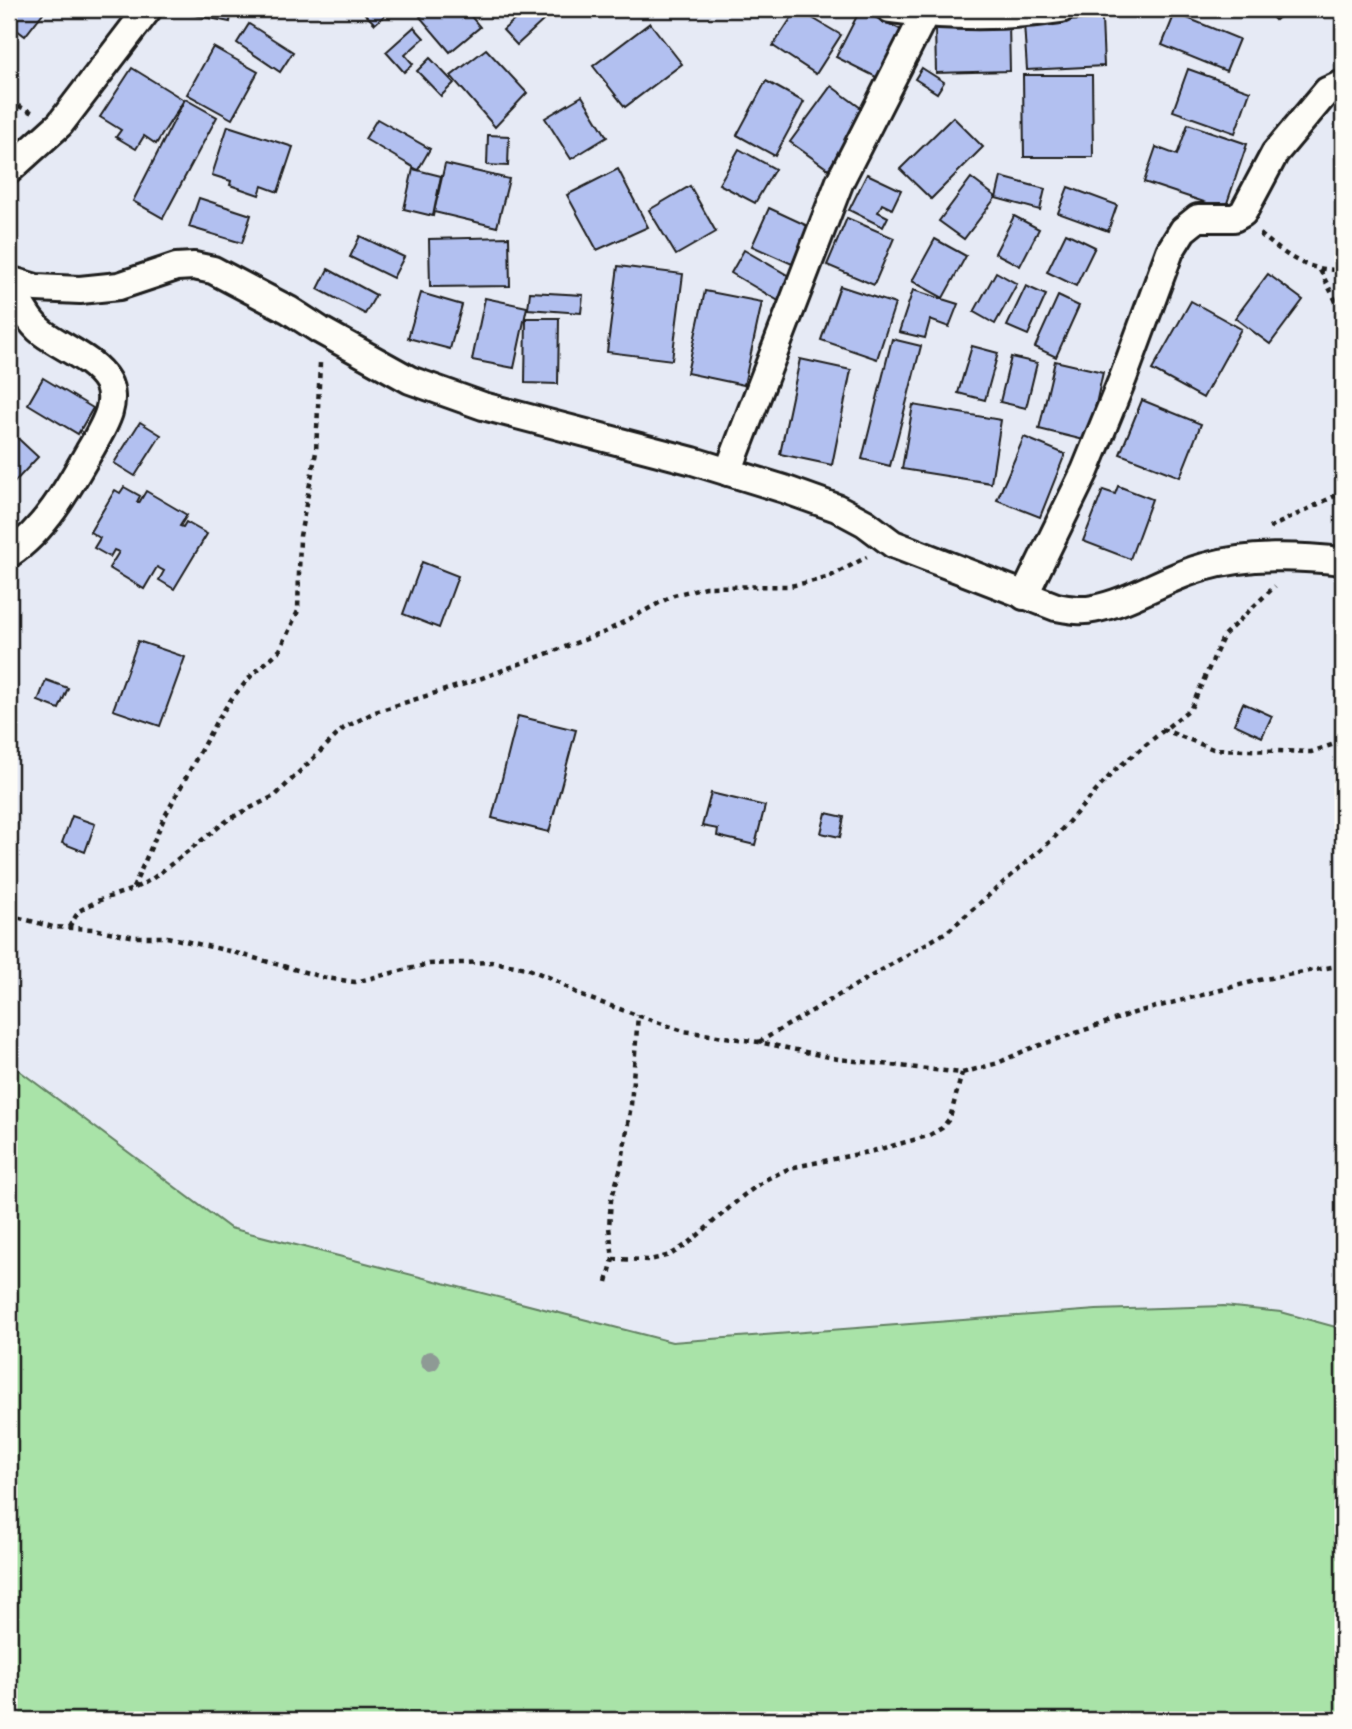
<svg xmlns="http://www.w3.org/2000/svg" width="1352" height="1729" font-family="Mali,sans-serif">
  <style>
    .green { fill: #a9e3a8; stroke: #628062; stroke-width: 2 }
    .building { fill: #b2c0f0; stroke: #1c1c1c; stroke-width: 2 }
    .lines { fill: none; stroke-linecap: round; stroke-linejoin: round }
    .street-casing { stroke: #1c1c1c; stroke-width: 32 }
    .path { stroke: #1c1c1c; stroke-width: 4.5; stroke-dasharray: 5 5; stroke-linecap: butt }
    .street { stroke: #fdfcf7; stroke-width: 26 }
    .tree { fill: #8e9a95 }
  </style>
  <rect width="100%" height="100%" fill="#e6eaf5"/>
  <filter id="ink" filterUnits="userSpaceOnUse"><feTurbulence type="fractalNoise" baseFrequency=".0143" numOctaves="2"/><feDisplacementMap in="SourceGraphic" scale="14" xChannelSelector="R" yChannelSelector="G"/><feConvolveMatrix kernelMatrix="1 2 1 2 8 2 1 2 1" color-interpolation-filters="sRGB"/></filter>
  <g filter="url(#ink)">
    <path class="green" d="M 9,1063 L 230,1228 L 672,1342 L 1096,1310 L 1224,1306 L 1281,1312 L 1343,1329 L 1343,1720 L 9,1720 Z"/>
    <g class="building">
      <path d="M 9,9 L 46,9 L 25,36 L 9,24 Z"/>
      <path d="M 190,9 L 232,9 L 230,22 L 189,14 Z"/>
      <path d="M 371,9 L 392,9 L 375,24 L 365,14 Z"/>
      <path d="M 430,9 L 465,9 L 480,27 L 450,52 L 420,17 Z"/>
      <path d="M 527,9 L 535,9 L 545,19 L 517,45 L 503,30 Z"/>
      <path d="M 797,9 L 841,35 L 816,74 L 773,46 Z"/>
      <path d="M 1265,9 L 1288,9 L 1275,20 Z"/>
      <path d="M 860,10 L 906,32 L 882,80 L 836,57 Z"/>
      <path d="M 1175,13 L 1239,39 L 1226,71 L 1162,45 Z"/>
      <path d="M 1102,19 L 1104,66 L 1027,70 L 1024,23 Z"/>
      <path d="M 650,23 L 682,64 L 625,107 L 593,66 Z"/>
      <path d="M 1009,23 L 1010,71 L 936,73 L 935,24 Z"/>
      <path d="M 249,24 L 293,52 L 280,72 L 237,43 Z"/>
      <path d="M 414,27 L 424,38 L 405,55 L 413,64 L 404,72 L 386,52 Z"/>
      <path d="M 213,47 L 258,72 L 232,119 L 187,94 Z"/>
      <path d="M 486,49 L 527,93 L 495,127 L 451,76 Z"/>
      <path d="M 430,58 L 454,83 L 441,96 L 417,71 Z"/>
      <path d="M 132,68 L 184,100 L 156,144 L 144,136 L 136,149 L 116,137 L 121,130 L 100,117 Z"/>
      <path d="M 922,68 L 944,82 L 937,93 L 915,79 Z"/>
      <path d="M 1188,69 L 1250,91 L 1235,133 L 1173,111 Z"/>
      <path d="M 1023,75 L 1092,75 L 1093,157 L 1024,157 Z"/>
      <path d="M 766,81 L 804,102 L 775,156 L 737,135 Z"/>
      <path d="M 831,86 L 869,114 L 828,169 L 790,142 Z"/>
      <path d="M 582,96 L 607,137 L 571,159 L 545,118 Z"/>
      <path d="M 185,99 L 217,117 L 163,218 L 133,201 Z"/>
      <path d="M 953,117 L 983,147 L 931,199 L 900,169 Z"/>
      <path d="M 377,119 L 430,149 L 418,170 L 365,139 Z"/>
      <path d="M 1188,124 L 1247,144 L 1225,209 L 1144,182 L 1156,147 L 1177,155 Z"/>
      <path d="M 228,126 L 293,147 L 278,192 L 262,186 L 259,195 L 230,185 L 231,181 L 212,175 Z"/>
      <path d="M 488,135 L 509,136 L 508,166 L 487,165 Z"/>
      <path d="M 739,149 L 775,169 L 755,203 L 719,184 Z"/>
      <path d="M 445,164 L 509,179 L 497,227 L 434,212 Z"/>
      <path d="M 413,169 L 441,176 L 433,216 L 404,209 Z"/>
      <path d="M 618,169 L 648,227 L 597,250 L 567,195 Z"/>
      <path d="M 867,174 L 901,190 L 892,209 L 882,204 L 878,212 L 888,217 L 883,227 L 849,210 Z"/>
      <path d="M 1001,177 L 1045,189 L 1040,210 L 996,198 Z"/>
      <path d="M 971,178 L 996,197 L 964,239 L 939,221 Z"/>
      <path d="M 690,186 L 716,232 L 676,255 L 649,210 Z"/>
      <path d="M 1068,187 L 1117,205 L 1108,231 L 1058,213 Z"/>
      <path d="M 199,198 L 251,215 L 242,243 L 189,227 Z"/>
      <path d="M 769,208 L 810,227 L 792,264 L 752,246 Z"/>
      <path d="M 1014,216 L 1039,229 L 1020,266 L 995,253 Z"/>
      <path d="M 847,218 L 894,238 L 874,285 L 827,265 Z"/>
      <path d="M 1066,233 L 1095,247 L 1076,286 L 1047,272 Z"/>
      <path d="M 360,236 L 404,257 L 393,278 L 350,257 Z"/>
      <path d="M 509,237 L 510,286 L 430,287 L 429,239 Z"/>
      <path d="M 935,239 L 966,256 L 943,298 L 912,281 Z"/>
      <path d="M 744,250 L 796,280 L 782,303 L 731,273 Z"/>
      <path d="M 618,266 L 683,274 L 672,360 L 607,352 Z"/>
      <path d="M 328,269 L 376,295 L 365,314 L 318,289 Z"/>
      <path d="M 996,272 L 1017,284 L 995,324 L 974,312 Z"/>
      <path d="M 1268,274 L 1303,300 L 1270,344 L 1235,318 Z"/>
      <path d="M 840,286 L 895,304 L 877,359 L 821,340 Z"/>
      <path d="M 1026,286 L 1046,295 L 1028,335 L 1007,326 Z"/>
      <path d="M 913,290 L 958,304 L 949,327 L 930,320 L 925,338 L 899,332 Z"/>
      <path d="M 705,291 L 762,302 L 744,385 L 687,373 Z"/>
      <path d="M 530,292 L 583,295 L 581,313 L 528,309 Z"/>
      <path d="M 421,293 L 462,305 L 450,349 L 408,338 Z"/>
      <path d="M 1058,296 L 1079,306 L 1056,357 L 1035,347 Z"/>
      <path d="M 485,298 L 527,307 L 514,368 L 472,360 Z"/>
      <path d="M 1191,301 L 1241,329 L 1203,398 L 1152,370 Z"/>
      <path d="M 526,318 L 559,318 L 558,384 L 525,383 Z"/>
      <path d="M 892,339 L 921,346 L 890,466 L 862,459 Z"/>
      <path d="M 972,346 L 998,353 L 985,400 L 958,393 Z"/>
      <path d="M 1011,357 L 1037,363 L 1026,408 L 1000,402 Z"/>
      <path d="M 800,359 L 851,370 L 832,465 L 780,454 Z"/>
      <path d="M 1055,361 L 1103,372 L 1088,441 L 1039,429 Z"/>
      <path d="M 43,378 L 93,408 L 78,434 L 28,404 Z"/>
      <path d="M 1142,400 L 1201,424 L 1180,477 L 1120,454 Z"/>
      <path d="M 913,405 L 1001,420 L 991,483 L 902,469 Z"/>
      <path d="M 140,422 L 161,435 L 135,476 L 114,463 Z"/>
      <path d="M 9,430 L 38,457 L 9,488 Z"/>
      <path d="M 1024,437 L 1065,454 L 1040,517 L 997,500 Z"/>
      <path d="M 1118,486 L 1152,499 L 1130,559 L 1083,541 L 1103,490 L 1115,494 Z"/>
      <path d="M 124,487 L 140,496 L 137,502 L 139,503 L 146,491 L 187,515 L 180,526 L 183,527 L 186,522 L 207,534 L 174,589 L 159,580 L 164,571 L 157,567 L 144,589 L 109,568 L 119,552 L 114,550 L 110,557 L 94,548 L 100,538 L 90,532 L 115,490 L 120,493 Z"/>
      <path d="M 422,562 L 458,576 L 439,628 L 403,614 Z"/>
      <path d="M 138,641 L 185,657 L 160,726 L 113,710 Z"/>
      <path d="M 46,680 L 68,688 L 59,709 L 38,701 Z"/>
      <path d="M 1243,703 L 1272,716 L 1262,737 L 1234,724 Z"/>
      <path d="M 518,716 L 576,730 L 549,832 L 492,818 Z"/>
      <path d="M 711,793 L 765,806 L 755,845 L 717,836 L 718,829 L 702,826 Z"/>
      <path d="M 826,813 L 844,817 L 840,837 L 821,833 Z"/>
      <path d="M 72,816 L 95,824 L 85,852 L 62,843 Z"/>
    </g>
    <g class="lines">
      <defs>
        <g id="street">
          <path d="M 890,9 C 947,17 1004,18 1061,9"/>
          <path d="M 9,170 L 60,124 L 148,9"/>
          <path d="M 9,280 L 36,288 L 80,290 L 119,286 L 176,267 L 194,266 L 213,270 L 289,310 L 320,330 L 410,380 L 483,406 L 693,461 L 784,489 L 837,508 L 865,523 L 893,544 L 1056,607 C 1068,609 1081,612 1093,609 C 1132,602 1166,577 1204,567 C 1249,554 1298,556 1343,561"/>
          <path d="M 728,472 L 840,181 L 925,14"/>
          <path d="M 9,554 C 45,530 69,487 90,450 C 97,438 105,425 109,412 C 112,402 112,390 107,381 C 94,359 63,348 43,333 C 26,320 18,299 9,280"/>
          <path d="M 1024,596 L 1085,471 L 1123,378 L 1170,251 L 1183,230 L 1198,218 L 1234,218 L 1243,213 L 1275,153 L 1327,91 L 1343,84"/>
        </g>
      </defs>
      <use href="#street" class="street-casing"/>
      <g class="path">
        <path d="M 9,102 L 34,113"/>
        <path d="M 1260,234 C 1290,258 1303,270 1343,270"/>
        <path d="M 1320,270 L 1343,315"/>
        <path d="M 1269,528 L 1343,492"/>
        <path d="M 1162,729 L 1213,749 L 1311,752 L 1343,741"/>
        <path d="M 133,888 L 165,816 L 216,722 L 232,698 L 252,675 L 280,650 L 298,611 L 300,536 L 316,452 L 320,363"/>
        <path d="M 9,915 L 53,927 L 93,929 L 136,937 L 167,937 L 229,951 L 326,978 L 355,982 L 429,964 L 493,962 L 526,968 L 553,979 L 582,996 L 683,1031 L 759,1042 L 838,1059 L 962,1073 L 998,1063 L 1026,1050 L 1137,1012 L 1259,980 L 1343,965"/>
        <path d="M 69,927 L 79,911 L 97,901 L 133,889 L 152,879 L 229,819 L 276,795 L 344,728 L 375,712 L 474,681 L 605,632 L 674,595 L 705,587 L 790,586 L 827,578 L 867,557"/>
        <path d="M 759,1042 L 948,931 L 1053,839 L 1115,770 L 1191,708 L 1224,635 L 1275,586"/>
        <path d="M 613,1259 L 650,1260 L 670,1255 L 689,1243 L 744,1195 L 767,1179 L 790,1168 L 873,1151 L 928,1136 L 942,1128 L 950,1118 L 962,1073"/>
        <path d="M 607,1282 L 613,1259 L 609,1227 L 611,1200 L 621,1167 L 631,1105 L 638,1015"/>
      </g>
      <use href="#street" class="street"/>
    </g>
    <circle class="tree" cx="430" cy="1361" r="10"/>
  </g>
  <rect width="1352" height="1729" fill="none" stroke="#fdfcf7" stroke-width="35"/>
  <rect x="18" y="18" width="1317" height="1694" fill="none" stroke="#1c1c1c" stroke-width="2.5" filter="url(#ink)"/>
</svg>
